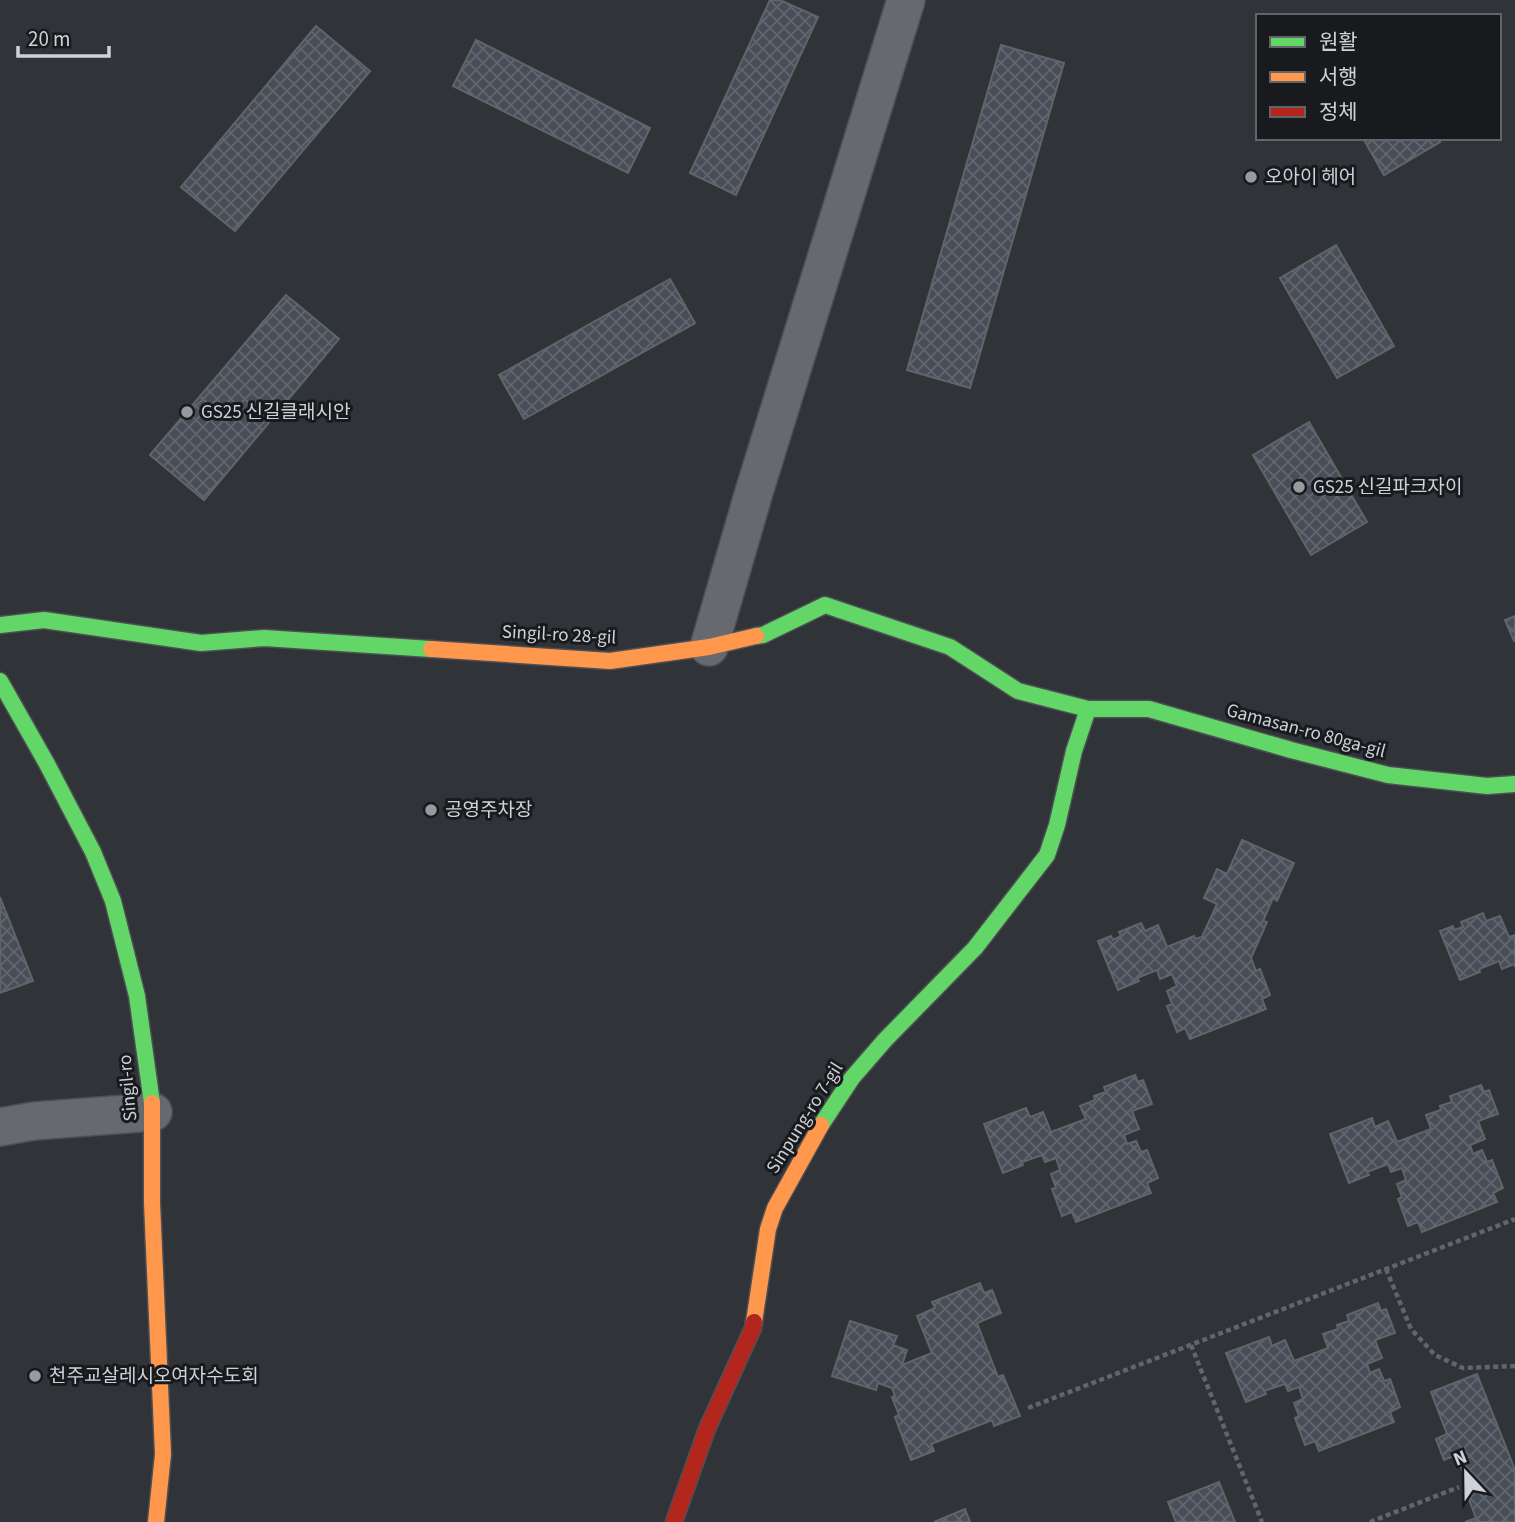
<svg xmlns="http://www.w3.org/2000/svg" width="1515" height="1522" font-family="'Source Sans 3','Noto Sans KR',sans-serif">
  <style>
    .building { fill: url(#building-cross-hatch); stroke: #616468; stroke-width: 2 }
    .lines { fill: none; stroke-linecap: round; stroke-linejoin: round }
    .street-casing { stroke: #4d4f54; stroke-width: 40 }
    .fast-casing { stroke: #4d4f54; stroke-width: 19 }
    .slow-casing { stroke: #4d4f54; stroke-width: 19 }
    .jam-casing { stroke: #4d4f54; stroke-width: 19 }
    .path { stroke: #636568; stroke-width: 4.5; stroke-dasharray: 5 3.5; stroke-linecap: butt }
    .street { stroke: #66696d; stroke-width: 37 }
    .fast { stroke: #63d668; stroke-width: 16 }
    .slow { stroke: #ff974d; stroke-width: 16 }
    .jam { stroke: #b3261e; stroke-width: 16 }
    .poi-dot { fill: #979b9f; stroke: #181a1e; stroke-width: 2.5 }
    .labels { text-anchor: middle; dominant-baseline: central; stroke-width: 6; stroke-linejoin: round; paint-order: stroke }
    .poi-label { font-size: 19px; fill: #ced2d7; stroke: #181a1e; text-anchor: start }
    .street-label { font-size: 19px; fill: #ced2d7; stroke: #181a1e }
  </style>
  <defs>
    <pattern id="building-cross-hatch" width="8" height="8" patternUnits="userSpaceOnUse" patternTransform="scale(1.75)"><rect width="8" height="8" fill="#474e58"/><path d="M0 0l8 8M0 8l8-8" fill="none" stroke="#60676f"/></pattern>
  </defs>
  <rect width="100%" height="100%" fill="#303438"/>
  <g class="building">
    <path d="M 770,0 L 780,0 L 818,17 L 736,195 L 690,173 Z"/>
    <path d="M 316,26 L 370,71 L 235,231 L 181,187 Z"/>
    <path d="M 476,40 L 650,128 L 628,173 L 453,86 Z"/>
    <path d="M 1001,45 L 1064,63 L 970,388 L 907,370 Z"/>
    <path d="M 1363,138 L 1438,138 L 1440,142 L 1384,175 Z"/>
    <path d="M 1336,245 L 1394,346 L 1337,378 L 1280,278 Z"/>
    <path d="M 670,279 L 695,323 L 524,419 L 499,375 Z"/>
    <path d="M 286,295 L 339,339 L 204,500 L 150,455 Z"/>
    <path d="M 1309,422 L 1367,522 L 1311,555 L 1253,455 Z"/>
    <path d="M 1515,616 L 1515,640 L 1514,641 L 1505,620 Z"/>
    <path d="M 1242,840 L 1294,863 L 1277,901 L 1273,898 L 1263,921 L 1267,922 L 1251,958 L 1256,971 L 1260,969 L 1270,995 L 1262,999 L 1266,1009 L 1190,1039 L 1185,1028 L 1177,1032 L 1167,1006 L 1172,1004 L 1167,991 L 1177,986 L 1172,974 L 1160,979 L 1157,970 L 1137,978 L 1139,981 L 1118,990 L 1098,941 L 1111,936 L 1113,940 L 1121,936 L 1119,932 L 1141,923 L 1145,931 L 1158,925 L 1167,947 L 1194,936 L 1195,939 L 1202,937 L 1217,904 L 1204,898 L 1217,869 L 1227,874 Z"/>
    <path d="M 0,897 L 33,981 L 0,993 Z"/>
    <path d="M 1483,913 L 1486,921 L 1500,916 L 1509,937 L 1515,935 L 1515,967 L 1514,964 L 1502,969 L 1499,961 L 1479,969 L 1480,972 L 1460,980 L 1440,931 L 1453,926 L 1454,930 L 1463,927 L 1461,922 Z"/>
    <path d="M 1135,1075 L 1138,1082 L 1143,1080 L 1152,1104 L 1132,1111 L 1139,1129 L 1124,1135 L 1127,1144 L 1136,1141 L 1141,1152 L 1147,1150 L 1158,1178 L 1147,1183 L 1151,1193 L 1076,1222 L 1072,1212 L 1062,1216 L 1052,1189 L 1056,1188 L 1051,1174 L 1060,1170 L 1056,1158 L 1045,1162 L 1042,1155 L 1022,1162 L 1023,1165 L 1003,1173 L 984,1124 L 1026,1108 L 1030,1117 L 1043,1112 L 1051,1132 L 1086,1119 L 1080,1106 L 1095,1100 L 1094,1096 L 1106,1092 L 1104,1087 Z"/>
    <path d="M 1481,1085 L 1484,1092 L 1489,1090 L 1498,1114 L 1478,1121 L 1485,1139 L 1470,1145 L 1473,1154 L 1482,1150 L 1487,1162 L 1492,1160 L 1503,1188 L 1493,1193 L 1497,1202 L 1422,1232 L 1418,1222 L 1408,1226 L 1398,1199 L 1402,1197 L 1397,1184 L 1406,1180 L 1402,1168 L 1391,1172 L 1388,1164 L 1367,1172 L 1369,1175 L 1349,1183 L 1330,1134 L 1372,1118 L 1375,1127 L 1388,1121 L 1397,1142 L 1431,1129 L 1426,1115 L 1441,1110 L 1440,1106 L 1452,1102 L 1450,1096 Z"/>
    <path d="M 980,1283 L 984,1293 L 992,1290 L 1001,1313 L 977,1323 L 998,1377 L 1003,1375 L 1020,1416 L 994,1426 L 992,1420 L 931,1444 L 934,1451 L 911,1460 L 895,1417 L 899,1415 L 892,1397 L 895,1396 L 892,1388 L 878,1383 L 876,1390 L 832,1376 L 850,1321 L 897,1336 L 893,1345 L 907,1350 L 902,1365 L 932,1353 L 917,1316 L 935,1308 L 932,1302 Z"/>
    <path d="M 1378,1303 L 1381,1311 L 1386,1309 L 1395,1333 L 1375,1340 L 1382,1358 L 1367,1364 L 1370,1373 L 1379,1369 L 1384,1381 L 1390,1379 L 1400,1407 L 1390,1412 L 1394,1422 L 1319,1451 L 1315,1441 L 1305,1445 L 1295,1418 L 1299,1416 L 1294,1403 L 1303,1399 L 1299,1387 L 1288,1391 L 1285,1384 L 1264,1391 L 1266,1394 L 1246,1402 L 1226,1353 L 1269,1337 L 1272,1346 L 1285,1340 L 1294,1361 L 1328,1348 L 1323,1334 L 1338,1329 L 1337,1325 L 1349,1321 L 1347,1315 Z"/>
    <path d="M 1477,1374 L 1515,1470 L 1515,1522 L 1465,1522 L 1476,1518 L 1468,1497 L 1472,1495 L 1456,1455 L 1444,1460 L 1436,1439 L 1447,1434 L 1431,1392 Z"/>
    <path d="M 1219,1482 L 1235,1522 L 1176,1522 L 1168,1502 Z"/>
    <path d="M 965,1509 L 970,1522 L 934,1522 Z"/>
  </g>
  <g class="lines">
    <defs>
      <g id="street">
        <path d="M 709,647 L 754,492 L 906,0"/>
        <path d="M 0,1127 L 34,1121 L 153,1112"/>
      </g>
      <g id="fast">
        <path d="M 0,625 L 44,620 L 201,643 L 264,638 L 431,649"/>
        <path d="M 756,636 L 763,635 L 825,605 L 950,647 L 1018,691 L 1088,709 L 1149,709 L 1291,750 L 1388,775 L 1487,786 L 1515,784"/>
        <path d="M 0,681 L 47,764 L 93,852 L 113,901 L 137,996 L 152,1103"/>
        <path d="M 821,1125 L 852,1078 L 885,1040 L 975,948 L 1047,855 L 1057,825 L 1074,751 L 1088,709"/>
      </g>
      <g id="slow">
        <path d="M 431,649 L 610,661 L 709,647 L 756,636"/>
        <path d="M 152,1103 L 152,1203 L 163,1454 L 156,1522"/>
        <path d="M 754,1322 L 768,1229 L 775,1208 L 821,1125"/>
      </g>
      <path id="jam" d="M 674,1522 L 707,1429 L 753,1328 L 754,1322"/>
    </defs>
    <use href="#street" class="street-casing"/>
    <use href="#fast" class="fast-casing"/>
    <use href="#slow" class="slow-casing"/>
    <use href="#jam" class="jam-casing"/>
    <g class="path">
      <path d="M 1386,1269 L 1411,1329 L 1435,1355 L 1463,1368 L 1515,1366"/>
      <path d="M 1191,1345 L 1262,1522"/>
      <path d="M 1028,1408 L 1515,1219"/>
      <path d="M 1370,1522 L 1459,1487"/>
    </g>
    <use href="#street" class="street"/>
    <use href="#fast" class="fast"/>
    <use href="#slow" class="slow"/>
    <use href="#jam" class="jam"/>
  </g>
  <g class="poi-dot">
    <circle cx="1251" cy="177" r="7"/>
    <circle cx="187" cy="412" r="7"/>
    <circle cx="1299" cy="487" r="7"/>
    <circle cx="431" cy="810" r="7"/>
    <circle cx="35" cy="1376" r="7"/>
  </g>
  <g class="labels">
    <g class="poi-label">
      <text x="1265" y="177">오아이 헤어</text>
      <text x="201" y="412">GS25 신길클래시안</text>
      <text x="1313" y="487">GS25 신길파크자이</text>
      <text x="445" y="810">공영주차장</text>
      <text x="49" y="1376">천주교살레시오여자수도회</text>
    </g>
    <g class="street-label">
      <text transform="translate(559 635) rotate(3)">Singil-ro 28-gil</text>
      <text transform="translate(1306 731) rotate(15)">Gamasan-ro 80ga-gil</text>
      <text transform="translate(128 1088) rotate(-95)">Singil-ro</text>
      <text transform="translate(805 1118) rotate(-58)">Sinpung-ro 7-gil</text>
    </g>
  </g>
  <rect x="1256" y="14" width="245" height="126" fill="#181a1e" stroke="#616468" stroke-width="2"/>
  <rect x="1270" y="37" width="35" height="10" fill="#63d668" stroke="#616468" stroke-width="2"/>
  <text x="1319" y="49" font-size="21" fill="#ced2d7">원활</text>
  <rect x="1270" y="72" width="35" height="10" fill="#ff974d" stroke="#616468" stroke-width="2"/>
  <text x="1319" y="84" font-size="21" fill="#ced2d7">서행</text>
  <rect x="1270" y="107" width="35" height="10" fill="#b3261e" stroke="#616468" stroke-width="2"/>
  <text x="1319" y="119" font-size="21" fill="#ced2d7">정체</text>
  <g transform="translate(1466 1473) rotate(338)" stroke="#181a1e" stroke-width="5" paint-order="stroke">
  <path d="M0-5L12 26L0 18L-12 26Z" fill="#ced2d7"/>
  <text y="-10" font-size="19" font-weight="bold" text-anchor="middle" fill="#ced2d7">N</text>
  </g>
  <path d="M18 46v10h91v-10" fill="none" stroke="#ced2d7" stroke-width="3.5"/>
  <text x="28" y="46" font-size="21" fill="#ced2d7" stroke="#181a1e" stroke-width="5" paint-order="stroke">20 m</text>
</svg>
